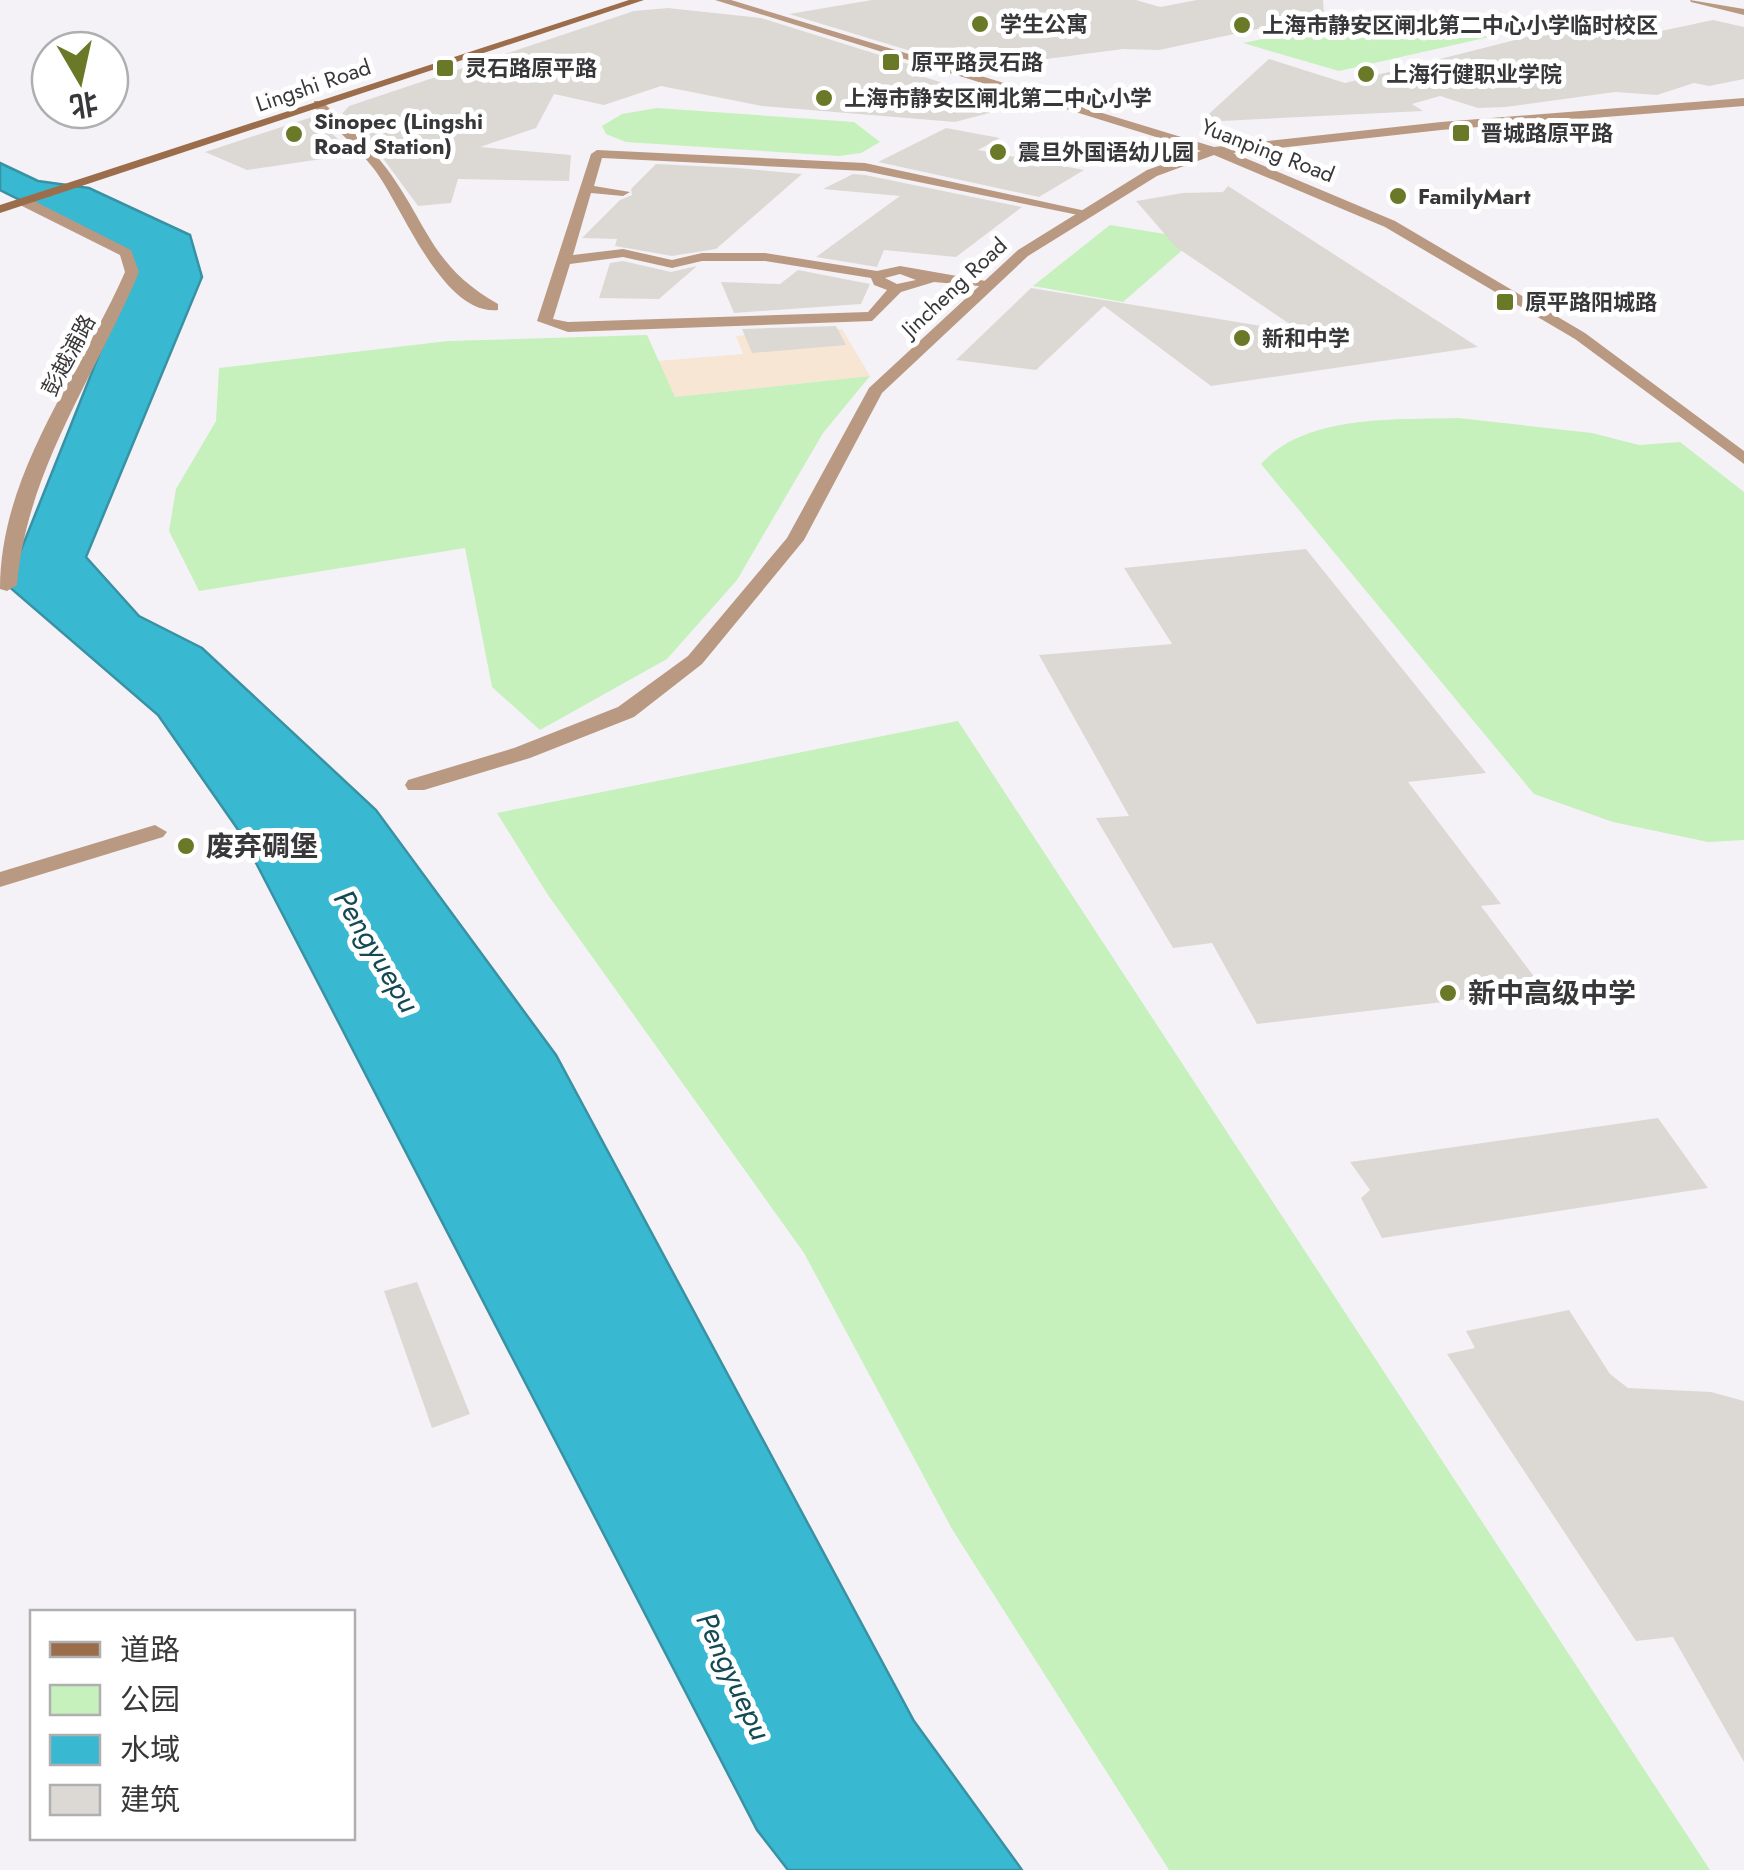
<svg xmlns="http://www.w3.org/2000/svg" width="1744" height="1870" font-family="Jost,'Noto Sans SC',sans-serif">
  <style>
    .industrial { fill: #f8e6d5 }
    .green { fill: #c6f0bc }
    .water { fill: #39b8d2; stroke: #3992a4; stroke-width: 2.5 }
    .building { fill: #dcd9d4 }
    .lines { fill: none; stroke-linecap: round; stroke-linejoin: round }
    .minor { fill: #ba9982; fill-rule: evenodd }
    .tertiary { fill: #ba9982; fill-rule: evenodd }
    .secondary { fill: #9c6d4b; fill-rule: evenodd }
    .poi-dot { fill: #6a7927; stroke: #fff; stroke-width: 4 }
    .labels { text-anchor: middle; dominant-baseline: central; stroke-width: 10; stroke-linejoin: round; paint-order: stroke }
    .far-poi-label { font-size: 22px; font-weight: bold; fill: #38383a; stroke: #fff; text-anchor: start }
    .far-street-label { font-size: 22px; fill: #38383a; stroke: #fff }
    .poi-label { font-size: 28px; font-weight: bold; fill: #38383a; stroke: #fff; text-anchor: start }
    .water-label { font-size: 30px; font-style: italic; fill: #144a54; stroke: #fff }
  </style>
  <rect width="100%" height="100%" fill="#f4f2f7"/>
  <path class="industrial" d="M 842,329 L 870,376 L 675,397 L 657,361 L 743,354 L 736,336 Z"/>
  <g class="green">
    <path d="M 1397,11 L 1489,37 L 1339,71 L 1243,43 Z"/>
    <path d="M 657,108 L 854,122 L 880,142 L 861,153 L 839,156 L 626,142 L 606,134 L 602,126 L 622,114 Z"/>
    <path d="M 1110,225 L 1195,239 L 1123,302 L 1033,286 Z"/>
    <path d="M 647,335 L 675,397 L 870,376 L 823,433 L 737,580 L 667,659 L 540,730 L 492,687 L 465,548 L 199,591 L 169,531 L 176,489 L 216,421 L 219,368 L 448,341 Z"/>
    <path d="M 1458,418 L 1592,433 L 1639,445 L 1680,442 L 1744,492 L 1744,840 L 1708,842 L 1613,822 L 1534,794 L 1261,464 C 1306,414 1395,420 1458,418 Z"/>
    <path d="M 958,721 L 1710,1870 L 1169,1870 L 952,1529 L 804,1253 L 548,895 L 497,813 Z"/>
  </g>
  <path class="water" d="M 0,163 L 38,181 L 89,188 L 190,235 L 202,277 L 86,557 L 139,616 L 202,648 L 376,810 L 556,1055 L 914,1721 L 1022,1870 L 788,1870 L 757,1830 L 241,834 L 158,715 L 7,585 L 132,272 L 126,253 L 0,190 Z"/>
  <g class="building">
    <path d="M 872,0 L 1136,0 L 1160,7 L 1197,0 L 1323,0 L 1324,15 L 1159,50 L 1123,49 L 970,69 L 789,14 Z"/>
    <path d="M 668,8 L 761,18 L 937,73 L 918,75 L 1016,106 L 955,122 L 762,106 L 661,86 L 604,105 L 554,94 L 536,128 L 480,147 L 571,155 L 569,181 L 458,179 L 451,203 L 418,206 L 382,157 L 341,115 L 349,106 L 634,11 Z"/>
    <path d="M 1606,17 L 1661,31 L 1713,20 L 1744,27 L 1744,79 L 1709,86 L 1694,83 L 1657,95 L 1615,92 L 1506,107 L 1478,108 L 1440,96 L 1412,104 L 1423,111 L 1200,122 L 1269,59 L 1345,83 Z"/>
    <path d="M 312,117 L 356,154 L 247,170 L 205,152 Z"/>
    <path d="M 946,128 L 1000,138 L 978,150 L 1084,170 L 1039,197 L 878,162 Z"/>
    <path d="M 656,164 L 738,168 L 802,174 L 716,249 L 672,256 L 615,246 L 617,239 L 582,238 L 620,200 L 632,195 L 631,189 Z"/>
    <path d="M 853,174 L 865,175 L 1022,207 L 956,257 L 884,250 L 877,267 L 816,257 L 900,196 L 823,189 Z"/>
    <path d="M 1228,186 L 1478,347 L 1211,386 L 1104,306 L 1036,370 L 956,360 L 1031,288 L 1303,333 L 1176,247 L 1136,201 L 1183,193 L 1223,192 Z"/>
    <path d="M 623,261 L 671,272 L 697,266 L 659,299 L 599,298 L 610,263 Z"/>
    <path d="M 798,270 L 870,284 L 861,304 L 734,313 L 721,282 L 780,284 Z"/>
    <path d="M 836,326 L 846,345 L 752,353 L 742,329 Z"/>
    <path d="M 1306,549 L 1486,773 L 1408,782 L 1501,904 L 1481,906 L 1544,990 L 1257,1024 L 1212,943 L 1173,948 L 1096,818 L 1129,816 L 1039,655 L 1172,644 L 1124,568 Z"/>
    <path d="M 1658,1118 L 1708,1188 L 1382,1238 L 1361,1198 L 1370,1190 L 1350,1162 Z"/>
    <path d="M 417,1282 L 470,1414 L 432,1428 L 384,1291 Z"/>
    <path d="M 1569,1310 L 1610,1374 L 1628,1388 L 1711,1392 L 1744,1401 L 1744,1762 L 1673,1637 L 1636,1641 L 1447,1354 L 1475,1348 L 1466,1331 Z"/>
  </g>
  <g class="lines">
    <g class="minor">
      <path d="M 314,101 L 322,101 C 344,124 368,144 387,169 C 429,226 431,266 498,304 L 498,310 C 442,316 402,205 374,169 C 356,146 334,127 314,107 Z"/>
      <path d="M 597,150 L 865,163 L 1095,213 L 1088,217 L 865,171 L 602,158 L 594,186 L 630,192 L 623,196 L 591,193 L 573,255 L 623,249 L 672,260 L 702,253 L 765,253 L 877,271 L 900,266 L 997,283 L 990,287 L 934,282 L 901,292 L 872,321 L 568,332 L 537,321 L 591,154 ZM 623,257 L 672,268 L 702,261 L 765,261 L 871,278 L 874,285 L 887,290 L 868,312 L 568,322 L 553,319 L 570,264 ZM 900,274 L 916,280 L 897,284 L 885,278 Z"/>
      <path d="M 20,199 L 30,199 L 131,250 L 139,272 C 95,377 27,469 17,585 L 7,591 L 0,589 C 0,472 80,375 125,272 L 120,255 L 20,205 Z"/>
      <path d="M 155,825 L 167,832 L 163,837 L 0,887 L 0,872 Z"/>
    </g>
    <g class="tertiary">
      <path d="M 715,0 L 731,0 L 1214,147 L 1441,122 L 1744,98 L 1744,106 L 1441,130 L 1233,153 L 1395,221 L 1585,333 L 1744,451 L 1744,464 L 1575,339 L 1385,227 L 1214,155 L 1157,176 L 1028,256 L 882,393 L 804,540 L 702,664 L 634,717 L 530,758 L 424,790 L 408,790 L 405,785 L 408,780 L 514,748 L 618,707 L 688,656 L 787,538 L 869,388 L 1018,250 L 1147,170 L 1201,151 Z"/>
      <path d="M 1690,0 L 1744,9 L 1744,15 L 1691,2 Z"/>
    </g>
    <path class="secondary" d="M 629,0 L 644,0 L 0,213 L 0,205 Z"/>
  </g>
  <g class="poi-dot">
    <circle cx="980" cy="24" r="10"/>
    <circle cx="1242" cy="25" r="10"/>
    <rect x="881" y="52" width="20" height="20" rx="5"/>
    <rect x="435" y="58" width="20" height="20" rx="5"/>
    <circle cx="1366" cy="74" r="10"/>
    <circle cx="824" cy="98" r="10"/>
    <rect x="1451" y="123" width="20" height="20" rx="5"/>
    <circle cx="294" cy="134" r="10"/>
    <circle cx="998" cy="152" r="10"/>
    <circle cx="1398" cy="196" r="10"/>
    <rect x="1495" y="292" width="20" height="20" rx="5"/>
    <circle cx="1242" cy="338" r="10"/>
    <circle cx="186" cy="846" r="10"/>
    <circle cx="1448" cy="993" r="10"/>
  </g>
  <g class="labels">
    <g class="far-poi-label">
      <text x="1000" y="24">学生公寓</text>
      <text x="1262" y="25">上海市静安区闸北第二中心小学临时校区</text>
      <text x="911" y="62">原平路灵石路</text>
      <text x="465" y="68">灵石路原平路</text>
      <text x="1386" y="74">上海行健职业学院</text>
      <text x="844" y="98">上海市静安区闸北第二中心小学</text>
      <text x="314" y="121">Sinopec (Lingshi<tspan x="314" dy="25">Road Station)</tspan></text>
      <text x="1481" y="133">晋城路原平路</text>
      <text x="1018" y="152">震旦外国语幼儿园</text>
      <text x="1418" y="196">FamilyMart</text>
      <text x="1525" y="302">原平路阳城路</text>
      <text x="1262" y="338">新和中学</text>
    </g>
    <g class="far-street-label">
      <text transform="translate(313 85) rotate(-19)">Lingshi Road</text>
      <text transform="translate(1268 150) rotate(21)">Yuanping Road</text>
      <text transform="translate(954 287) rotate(-43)">Jincheng Road</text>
      <text transform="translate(68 355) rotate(-62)">彭越浦路</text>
    </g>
    <g class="poi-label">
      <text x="206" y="846">废弃碉堡</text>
      <text x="1468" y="993">新中高级中学</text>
    </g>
    <g class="water-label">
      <text transform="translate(377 951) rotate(59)">Pengyuepu</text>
      <text transform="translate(734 1676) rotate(65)">Pengyuepu</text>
    </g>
  </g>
  <rect x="30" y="1610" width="325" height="230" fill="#ffffff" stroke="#afafb0" stroke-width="2.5"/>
  <rect x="50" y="1642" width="50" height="15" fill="#9c6d4b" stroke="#afafb0" stroke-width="2.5"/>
  <text x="120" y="1660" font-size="30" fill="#38383a">道路</text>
  <rect x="50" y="1685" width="50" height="30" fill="#c6f0bc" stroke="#afafb0" stroke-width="2.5"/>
  <text x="120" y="1710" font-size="30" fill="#38383a">公园</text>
  <rect x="50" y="1735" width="50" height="30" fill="#39b8d2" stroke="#afafb0" stroke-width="2.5"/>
  <text x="120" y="1760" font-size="30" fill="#38383a">水域</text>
  <rect x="50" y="1785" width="50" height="30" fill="#dcd9d4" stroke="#afafb0" stroke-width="2.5"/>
  <text x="120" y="1810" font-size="30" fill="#38383a">建筑</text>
  <g transform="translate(80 80) rotate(171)"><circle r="48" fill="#ffffff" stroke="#afafb0" stroke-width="2.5"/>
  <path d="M0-8L18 38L0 25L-18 38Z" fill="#6a7927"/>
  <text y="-15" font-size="28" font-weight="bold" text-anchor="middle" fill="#38383a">北</text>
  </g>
</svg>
